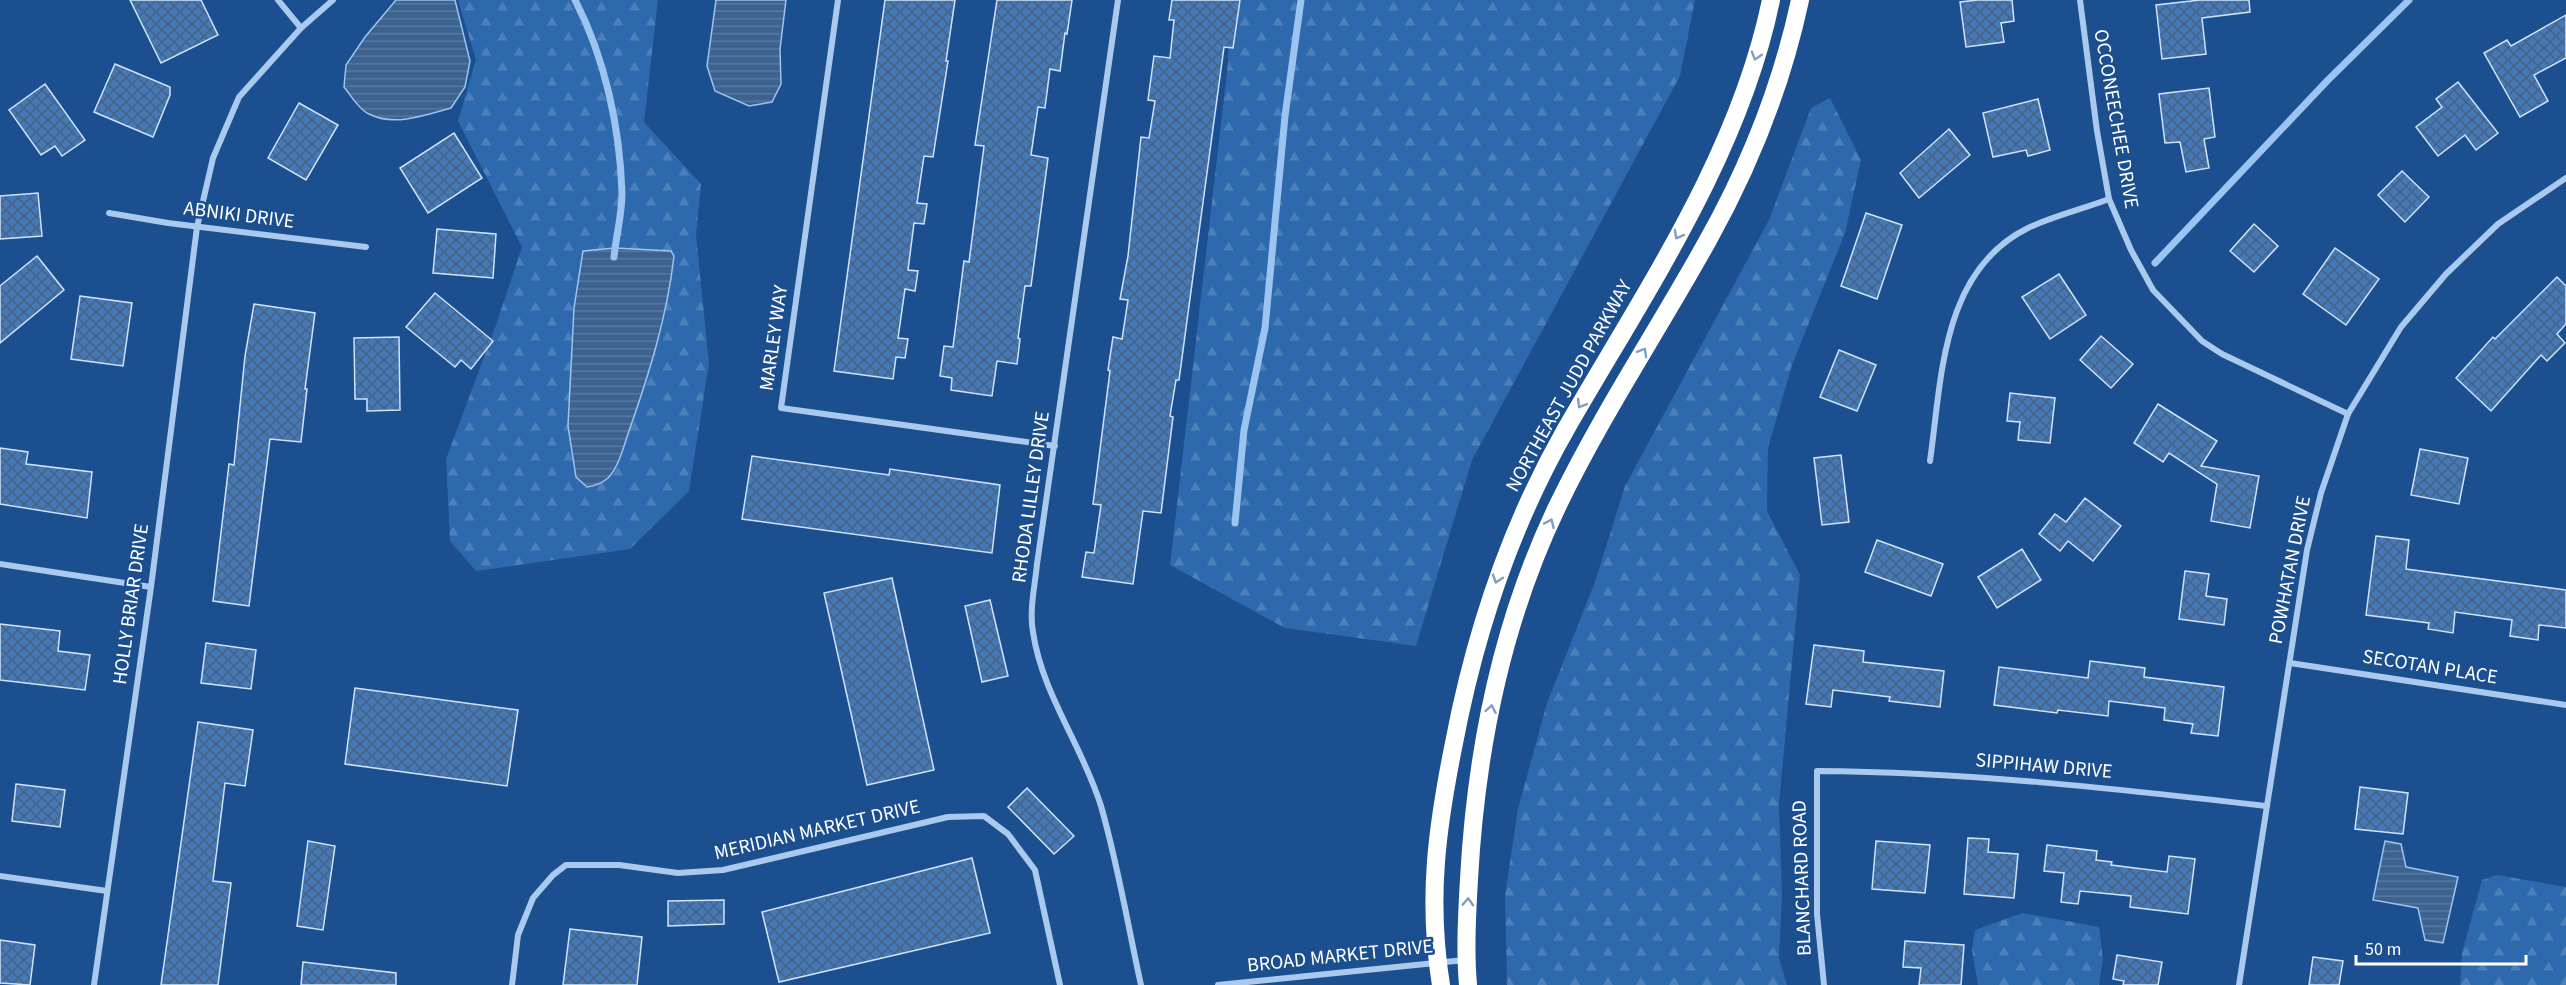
<svg xmlns="http://www.w3.org/2000/svg" width="2566" height="985" font-family="'Source Sans 3',sans-serif">
  <style>
    .forest { fill: url(#forest-firs) }
    .water { fill: url(#water-rules); stroke: #9cc4f0; stroke-width: 1.5 }
    .lines { fill: none; stroke-linecap: round; stroke-linejoin: round }
    .stream { stroke: #9cc4f0; stroke-width: 7 }
    .building { fill: url(#building-cross-hatch); stroke: #cfe3fa; stroke-width: 1.5 }
    .street { stroke: #a9c9ee; stroke-width: 6 }
    .highway { stroke: #fff; stroke-width: 18 }
    .oneway { stroke: #829ec1 }
    .labels { text-anchor: middle; dominant-baseline: central; stroke-width: 5; stroke-linejoin: round; paint-order: stroke }
    .street-label { font-size: 20px; fill: #fff; stroke: #1b4f8f }
  </style>
  <defs>
    <pattern id="forest-firs" width="22" height="20" patternUnits="userSpaceOnUse" patternTransform="scale(1.5)"><rect width="22" height="20" fill="#2e69ad"/><path d="M5 1l3.5 6h-7zM16 11l3.5 6h-7z" fill="#4d80b9"/></pattern>
    <pattern id="water-rules" width="6" height="5" patternUnits="userSpaceOnUse" patternTransform="scale(1.5)"><rect width="6" height="5" fill="#3c6290"/><path d="M0 2.5h6" fill="none" stroke="#597aa1"/></pattern>
    <pattern id="building-cross-hatch" width="8" height="8" patternUnits="userSpaceOnUse" patternTransform="scale(1.5)"><rect width="8" height="8" fill="#4478b7"/><path d="M0 0l8 8M0 8l8-8" fill="none" stroke="#486282"/></pattern>
  </defs>
  <rect width="100%" height="100%" fill="#1b4f8f"/>
  <g class="forest">
    <path d="M 458,0 L 658,0 L 644,122 L 701,184 L 696,235 L 709,363 L 689,491 L 630,549 L 476,571 L 450,541 L 446,459 L 496,325 L 522,247 L 458,121 L 476,60 Z"/>
    <path d="M 1230,0 L 1695,0 L 1680,76 L 1472,460 L 1416,646 L 1285,628 L 1170,565 L 1228,63 Z"/>
    <path d="M 1830,98 L 1861,160 L 1845,233 L 1792,365 L 1768,448 L 1767,511 L 1800,575 L 1779,804 L 1782,897 L 1779,958 L 1787,985 L 1507,985 L 1505,895 L 1518,809 L 1547,703 L 1595,582 L 1625,486 L 1769,220 L 1811,108 Z"/>
    <path d="M 2497,875 L 2566,887 L 2566,985 L 2460,985 L 2462,953 L 2482,880 Z"/>
    <path d="M 2022,913 L 2099,927 L 2103,959 L 2099,985 L 1978,985 L 1972,950 L 1975,930 Z"/>
  </g>
  <g class="water">
    <path d="M 396,0 L 455,0 L 470,61 L 465,87 L 451,108 C 426,115 394,127 369,114 C 359,110 350,94 344,87 L 346,65 L 365,37 Z"/>
    <path d="M 716,0 L 786,0 L 780,49 L 781,84 L 772,102 L 749,106 L 715,91 L 707,66 Z"/>
    <path d="M 615,248 L 671,251 L 674,256 C 667,317 649,374 629,431 C 624,445 619,467 608,478 C 602,483 595,486 587,487 L 576,477 L 568,426 L 574,308 L 583,251 Z"/>
    <path d="M 2385,841 L 2401,844 L 2406,867 L 2458,877 L 2443,943 L 2425,940 L 2418,908 L 2373,900 Z"/>
  </g>
  <g class="lines">
    <g class="stream">
      <path d="M 575,0 C 605,58 620,128 622,193 C 622,215 616,236 614,257"/>
      <path d="M 2155,263 L 2327,81 L 2409,0"/>
      <path d="M 1235,523 L 1244,430 L 1265,328 L 1285,116 L 1301,0"/>
    </g>
  </g>
  <g class="building">
    <path d="M 130,0 L 201,0 L 218,35 L 161,63 Z"/>
    <path d="M 885,0 L 955,0 L 946,61 L 948,61 L 933,157 L 924,156 L 917,203 L 927,204 L 924,224 L 914,223 L 908,270 L 918,271 L 915,291 L 905,289 L 898,338 L 908,339 L 905,358 L 896,357 L 893,379 L 834,371 Z"/>
    <path d="M 997,0 L 1072,0 L 1067,34 L 1065,33 L 1060,71 L 1050,69 L 1045,108 L 1038,107 L 1031,155 L 1048,158 L 1031,286 L 1025,286 L 1018,338 L 1020,339 L 1017,364 L 997,361 L 992,396 L 951,390 L 952,378 L 940,376 L 944,346 L 953,347 L 964,261 L 969,262 L 984,146 L 975,145 Z"/>
    <path d="M 1172,0 L 1240,0 L 1233,48 L 1224,47 L 1179,380 L 1176,380 L 1170,416 L 1173,417 L 1161,513 L 1143,511 L 1133,584 L 1082,577 L 1086,552 L 1094,553 L 1101,505 L 1093,504 L 1110,371 L 1108,370 L 1113,337 L 1122,339 L 1128,300 L 1120,299 L 1128,256 L 1141,137 L 1149,138 L 1155,101 L 1148,100 L 1154,56 L 1170,58 L 1174,20 L 1169,20 Z"/>
    <path d="M 1977,0 L 2012,0 L 2014,21 L 2001,23 L 2004,42 L 1966,47 L 1960,2 Z"/>
    <path d="M 2200,0 L 2249,0 L 2250,12 L 2202,18 L 2206,54 L 2162,59 L 2156,5 Z"/>
    <path d="M 2566,15 L 2566,58 L 2534,75 L 2548,101 L 2520,117 L 2484,53 L 2507,40 L 2511,46 Z"/>
    <path d="M 115,64 L 170,87 L 170,95 L 153,137 L 94,112 Z"/>
    <path d="M 2458,82 L 2498,133 L 2476,150 L 2465,135 L 2438,156 L 2416,127 L 2442,107 L 2436,99 Z"/>
    <path d="M 45,84 L 85,140 L 62,156 L 55,146 L 41,155 L 9,110 Z"/>
    <path d="M 2209,88 L 2215,137 L 2204,139 L 2209,168 L 2186,172 L 2180,142 L 2165,143 L 2159,94 Z"/>
    <path d="M 2038,99 L 2050,150 L 2028,156 L 2026,150 L 1993,157 L 1983,113 Z"/>
    <path d="M 299,103 L 338,125 L 306,180 L 268,158 Z"/>
    <path d="M 1949,129 L 1970,155 L 1919,198 L 1900,173 Z"/>
    <path d="M 454,133 L 482,178 L 428,213 L 400,168 Z"/>
    <path d="M 2402,171 L 2429,197 L 2405,222 L 2378,195 Z"/>
    <path d="M 38,193 L 42,236 L 0,239 L 0,196 Z"/>
    <path d="M 1866,213 L 1902,225 L 1877,299 L 1841,286 Z"/>
    <path d="M 2254,224 L 2278,246 L 2254,272 L 2230,251 Z"/>
    <path d="M 437,229 L 496,234 L 493,278 L 433,273 Z"/>
    <path d="M 2335,248 L 2379,279 L 2346,325 L 2303,294 Z"/>
    <path d="M 37,256 L 64,290 L 0,343 L 0,286 Z"/>
    <path d="M 2059,274 L 2086,315 L 2050,339 L 2022,297 Z"/>
    <path d="M 2557,277 L 2566,286 L 2566,324 L 2557,334 L 2565,343 L 2547,361 L 2541,355 L 2491,411 L 2456,378 L 2493,337 L 2495,339 Z"/>
    <path d="M 435,293 L 493,341 L 471,369 L 461,360 L 455,367 L 406,327 Z"/>
    <path d="M 80,296 L 132,303 L 123,366 L 71,359 Z"/>
    <path d="M 254,304 L 315,313 L 305,389 L 307,389 L 301,442 L 270,439 L 249,606 L 213,601 L 229,464 L 234,465 L 245,356 Z"/>
    <path d="M 2101,336 L 2133,364 L 2111,388 L 2080,360 Z"/>
    <path d="M 399,337 L 400,410 L 367,411 L 367,399 L 355,399 L 354,338 Z"/>
    <path d="M 1839,350 L 1876,365 L 1857,411 L 1820,397 Z"/>
    <path d="M 2010,393 L 2055,398 L 2050,443 L 2018,440 L 2020,422 L 2007,421 Z"/>
    <path d="M 2158,404 L 2217,441 L 2201,466 L 2259,476 L 2250,528 L 2211,521 L 2217,484 L 2169,453 L 2163,462 L 2134,443 Z"/>
    <path d="M 0,448 L 28,452 L 26,464 L 92,472 L 87,518 L 0,504 Z"/>
    <path d="M 2420,449 L 2468,458 L 2459,504 L 2411,495 Z"/>
    <path d="M 1841,455 L 1849,522 L 1822,525 L 1814,458 Z"/>
    <path d="M 752,456 L 889,475 L 890,469 L 1000,485 L 992,553 L 742,519 Z"/>
    <path d="M 2085,498 L 2121,526 L 2093,561 L 2068,541 L 2060,551 L 2039,534 L 2055,514 L 2066,522 Z"/>
    <path d="M 2376,536 L 2409,540 L 2406,569 L 2566,590 L 2566,628 L 2539,625 L 2538,640 L 2510,636 L 2512,620 L 2455,612 L 2453,633 L 2428,629 L 2429,623 L 2366,615 Z"/>
    <path d="M 1877,540 L 1943,564 L 1931,596 L 1865,572 Z"/>
    <path d="M 2022,549 L 2041,580 L 1997,608 L 1978,577 Z"/>
    <path d="M 2185,571 L 2209,574 L 2206,596 L 2227,599 L 2224,625 L 2179,619 Z"/>
    <path d="M 892,578 L 934,770 L 867,785 L 824,593 Z"/>
    <path d="M 990,600 L 1008,676 L 982,682 L 965,606 Z"/>
    <path d="M 0,624 L 60,631 L 58,651 L 90,655 L 85,690 L 0,680 Z"/>
    <path d="M 206,643 L 256,650 L 251,689 L 201,683 Z"/>
    <path d="M 1814,645 L 1864,651 L 1863,662 L 1944,671 L 1940,707 L 1889,701 L 1890,697 L 1833,690 L 1831,707 L 1806,704 Z"/>
    <path d="M 2090,661 L 2145,668 L 2144,677 L 2224,687 L 2218,736 L 2191,733 L 2193,724 L 2164,720 L 2165,708 L 2109,701 L 2108,716 L 2058,710 L 2057,713 L 1994,705 L 1999,667 L 2088,678 Z"/>
    <path d="M 355,688 L 518,710 L 507,786 L 345,764 Z"/>
    <path d="M 198,722 L 253,730 L 245,786 L 225,783 L 213,881 L 231,883 L 218,985 L 161,985 Z"/>
    <path d="M 16,784 L 65,790 L 60,827 L 12,821 Z"/>
    <path d="M 2360,787 L 2408,793 L 2403,834 L 2355,829 Z"/>
    <path d="M 1027,788 L 1074,836 L 1054,854 L 1008,807 Z"/>
    <path d="M 1968,838 L 1989,839 L 1988,852 L 2018,854 L 2014,898 L 1964,894 Z"/>
    <path d="M 308,841 L 335,846 L 323,930 L 297,926 Z"/>
    <path d="M 1876,841 L 1930,845 L 1925,893 L 1872,889 Z"/>
    <path d="M 2047,845 L 2097,851 L 2096,860 L 2112,862 L 2111,865 L 2167,872 L 2169,856 L 2195,859 L 2188,914 L 2130,907 L 2131,896 L 2080,891 L 2078,904 L 2061,902 L 2064,873 L 2044,871 Z"/>
    <path d="M 972,858 L 990,933 L 779,982 L 762,912 Z"/>
    <path d="M 724,900 L 724,924 L 668,926 L 668,901 Z"/>
    <path d="M 570,929 L 642,937 L 637,985 L 563,985 Z"/>
    <path d="M 0,940 L 35,945 L 30,985 L 0,983 Z"/>
    <path d="M 1905,941 L 1964,945 L 1961,985 L 1919,985 L 1921,968 L 1903,967 Z"/>
    <path d="M 2117,955 L 2162,962 L 2158,985 L 2123,985 L 2124,981 L 2113,979 Z"/>
    <path d="M 2313,957 L 2343,961 L 2339,985 L 2309,985 Z"/>
    <path d="M 303,962 L 396,973 L 396,985 L 301,985 Z"/>
  </g>
  <g class="lines">
    <g class="street">
      <path d="M 278,0 L 301,28"/>
      <path d="M 838,0 L 781,408 L 1055,446"/>
      <path d="M 1118,0 L 1037,564 C 1035,586 1029,610 1033,632 C 1042,694 1083,747 1101,806 C 1118,865 1128,926 1141,985"/>
      <path d="M 2080,0 L 2097,131 L 2109,199 L 2131,250 L 2153,290 L 2202,341 L 2222,354 L 2348,414"/>
      <path d="M 109,213 L 168,223 L 366,247"/>
      <path d="M 1930,461 C 1942,378 1941,271 2028,228 C 2053,216 2083,209 2109,199"/>
      <path d="M 0,564 L 151,587"/>
      <path d="M 2290,663 L 2566,705"/>
      <path d="M 0,876 L 107,891"/>
      <path d="M 94,985 L 151,587 L 197,227 L 213,158 L 239,97 L 301,28 L 333,0"/>
      <path d="M 512,985 L 518,935 L 533,898 L 553,875 L 566,865 L 619,865 L 678,873 L 723,870 L 948,817 L 984,816 L 1008,834 L 1035,870 L 1060,985"/>
      <path d="M 1218,985 L 1465,960"/>
      <path d="M 1824,985 L 1817,914 L 1817,771 C 1968,772 2117,789 2267,806"/>
      <path d="M 2239,985 L 2307,550 L 2321,493 L 2348,414 L 2401,327 L 2446,274 L 2498,224 L 2566,178"/>
    </g>
    <g class="highway">
      <path d="M 1441,985 C 1427,899 1437,827 1454,743 C 1475,633 1510,527 1566,429 C 1644,293 1739,156 1771,0"/>
      <path d="M 1468,985 C 1465,950 1467,914 1469,879 C 1476,751 1502,621 1558,505 C 1602,414 1658,330 1707,242 C 1749,167 1782,84 1800,0"/>
    </g>
  </g>
  <defs><path id="oneway-chevron" d="M-2-3.5L2.5 0L-2 3.5" fill="none" stroke-width="1.6" stroke-linecap="round" stroke-linejoin="round" transform="scale(1.5)"/></defs>
  <g class="oneway">
    <use href="#oneway-chevron" transform="translate(1756 56) rotate(107)"/>
    <use href="#oneway-chevron" transform="translate(1678 235) rotate(119)"/>
    <use href="#oneway-chevron" transform="translate(1643 352) rotate(-60)"/>
    <use href="#oneway-chevron" transform="translate(1581 404) rotate(121)"/>
    <use href="#oneway-chevron" transform="translate(1550 523) rotate(-66)"/>
    <use href="#oneway-chevron" transform="translate(1497 579) rotate(108)"/>
    <use href="#oneway-chevron" transform="translate(1491 709) rotate(-80)"/>
    <use href="#oneway-chevron" transform="translate(1468 902) rotate(-87)"/>
  </g>
  <g class="labels">
    <g class="street-label">
      <text transform="translate(2116 119) rotate(80)">OCCONEECHEE DRIVE</text>
      <text transform="translate(239 215) rotate(7)">ABNIKI DRIVE</text>
      <text transform="translate(774 338) rotate(-82)">MARLEY WAY</text>
      <text transform="translate(1569 386) rotate(-61)">NORTHEAST JUDD PARKWAY</text>
      <text transform="translate(1031 497) rotate(-82)">RHODA LILLEY DRIVE</text>
      <text transform="translate(2290 570) rotate(-79)">POWHATAN DRIVE</text>
      <text transform="translate(131 604) rotate(-82)">HOLLY BRIAR DRIVE</text>
      <text transform="translate(2430 667) rotate(9)">SECOTAN PLACE</text>
      <text transform="translate(2044 766) rotate(5)">SIPPIHAW DRIVE</text>
      <text transform="translate(817 830) rotate(-13)">MERIDIAN MARKET DRIVE</text>
      <text transform="translate(1802 878) rotate(-92)">BLANCHARD ROAD</text>
      <text transform="translate(1340 956) rotate(-6)">BROAD MARKET DRIVE</text>
    </g>
  </g>
  <path d="M2356 955v9h170v-9" fill="none" stroke="#ffffff" stroke-width="3"/>
  <text x="2365" y="955" font-size="18" fill="#ffffff" stroke="#1b4f8f" stroke-width="4.5" paint-order="stroke">50 m</text>
</svg>
